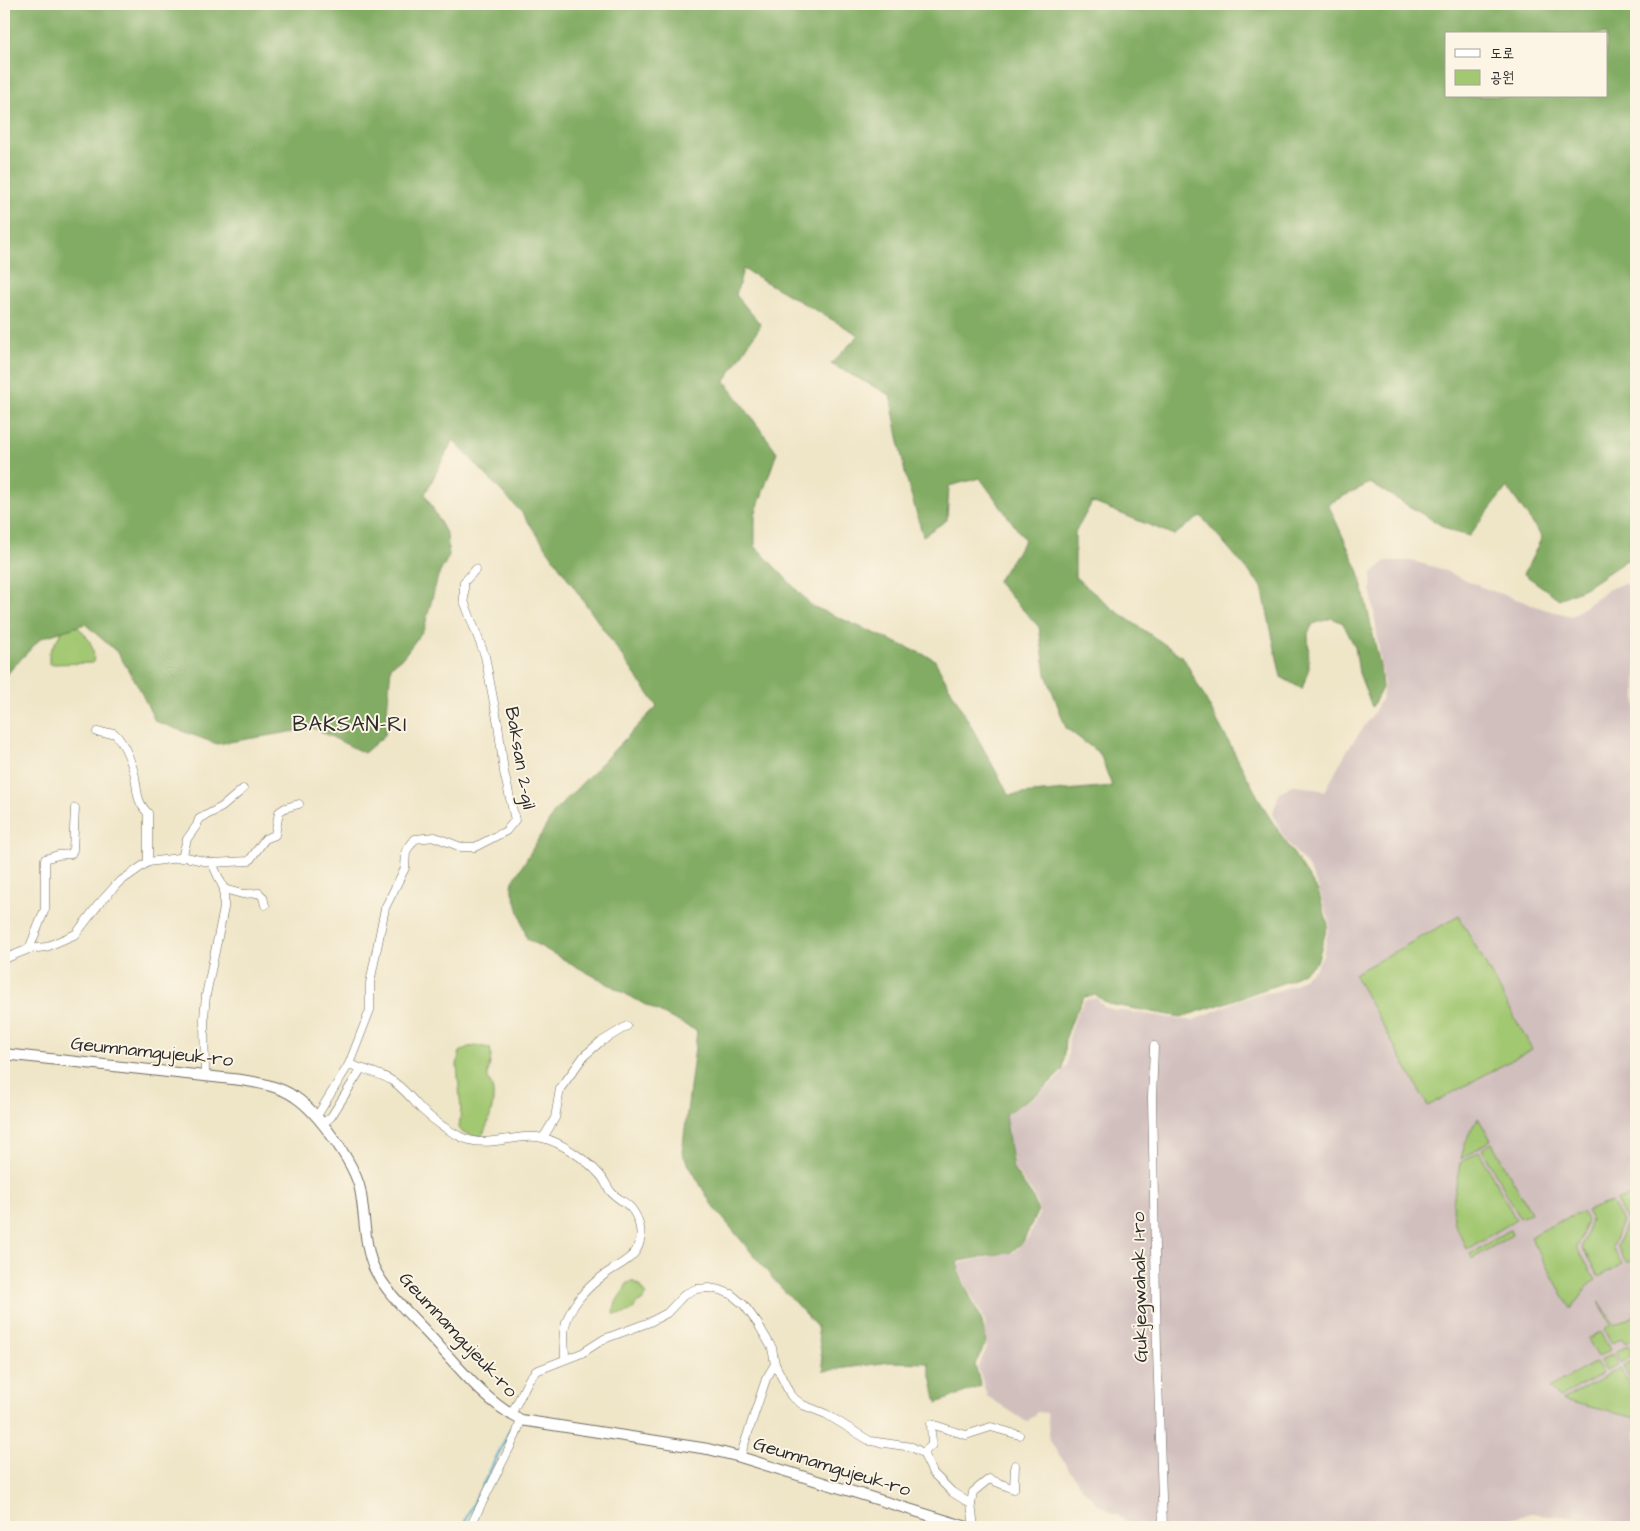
<svg xmlns="http://www.w3.org/2000/svg" width="1640" height="1531" font-family="'Architects Daughter','Poor Story',sans-serif">
  <style>
    .industrial { fill: #d1bfbe }
    .green { fill: #a3c872; stroke: #677a4e }
    .forest { fill: #82ac64; stroke: #566c48; fill-rule: evenodd }
    .lines { fill: none; stroke-linecap: round; stroke-linejoin: round }
    .stream { stroke: #4daecc; stroke-width: 2.5 }
    .street-casing { stroke: #706c62; stroke-width: 9 }
    .secondary-casing { stroke: #706c62; stroke-width: 12 }
    .street { stroke: #fff; stroke-width: 8 }
    .secondary { stroke: #fff; stroke-width: 10 }
    .labels { text-anchor: middle; dominant-baseline: central; stroke-width: 4; stroke-linejoin: round; paint-order: stroke }
    .street-label { font-size: 19px; fill: #2b2b2b; stroke: #fcf5e5 }
    .quarter-label { font-size: 21px; letter-spacing: 1px; fill: #2b2b2b; stroke: #fcf5e5 }
  </style>
  <rect width="100%" height="100%" fill="#fcf5e5"/>
  <filter id="ink" filterUnits="userSpaceOnUse"><feTurbulence type="fractalNoise" baseFrequency=".02" numOctaves="2"/><feDisplacementMap in="SourceGraphic" scale="10" xChannelSelector="R" yChannelSelector="G"/><feConvolveMatrix kernelMatrix="1 2 1 2 8 2 1 2 1" color-interpolation-filters="sRGB"/></filter>
  <filter id="wash" filterUnits="userSpaceOnUse"><feTurbulence type="fractalNoise" baseFrequency=".0096" numOctaves="4" result="noise"/><feDisplacementMap in="SourceGraphic" scale="20" xChannelSelector="R" yChannelSelector="G"/><feGaussianBlur stdDeviation="1.12" result="paint"/><feColorMatrix in="noise" values="0 0 0 0 0 0 0 0 0 0 0 0 0 0 0 0 0 1.4 0 .05"/><feComposite in="paint" operator="in"/></filter>
  <g filter="url(#wash)">
    <rect width="100%" height="100%" fill="#efe5c7"/>
    <path class="industrial" d="M 1386,561 L 1411,561 L 1438,568 L 1484,588 L 1547,610 L 1572,616 L 1607,590 L 1622,584 L 1636,585 L 1636,1527 L 1606,1521 L 1531,1513 L 1486,1527 L 1138,1527 L 1100,1506 L 1082,1488 L 1055,1449 L 1050,1440 L 1047,1413 L 1037,1412 L 1027,1422 L 987,1396 L 978,1367 L 987,1348 L 985,1322 L 959,1271 L 961,1263 L 1014,1252 L 1028,1238 L 1039,1214 L 1039,1208 L 1034,1195 L 1014,1168 L 1005,1115 L 1050,1086 L 1060,1076 L 1067,1066 L 1069,1038 L 1077,1013 L 1085,1000 L 1097,998 L 1104,1007 L 1116,1010 L 1192,1021 L 1235,1002 L 1258,994 L 1274,992 L 1295,985 L 1316,968 L 1323,955 L 1330,922 L 1317,884 L 1306,864 L 1292,848 L 1280,830 L 1273,813 L 1279,793 L 1294,785 L 1325,791 L 1348,749 L 1372,716 L 1382,698 L 1384,685 L 1371,590 L 1372,573 Z"/>
    <g class="green">
      <path d="M 77,626 C 88,637 96,647 93,663 L 49,664 L 49,653 L 62,631 Z"/>
      <path d="M 1459,916 L 1532,1049 L 1428,1106 L 1354,974 Z"/>
      <path d="M 479,1046 L 490,1048 C 493,1058 488,1066 488,1076 C 487,1080 491,1083 492,1087 C 496,1101 489,1125 481,1137 L 463,1133 L 459,1128 L 461,1109 L 457,1065 L 460,1052 L 468,1047 Z"/>
      <path d="M 1478,1118 L 1491,1140 L 1461,1159 C 1465,1143 1469,1131 1478,1118 Z"/>
      <path d="M 1492,1143 L 1531,1213 L 1520,1218 L 1482,1149 Z"/>
      <path d="M 1479,1151 L 1516,1220 L 1467,1249 L 1454,1222 L 1453,1202 L 1460,1163 Z"/>
      <path d="M 1636,1193 L 1636,1259 L 1626,1263 L 1617,1246 L 1627,1221 L 1616,1201 Z"/>
      <path d="M 1611,1202 L 1622,1221 L 1612,1247 L 1622,1264 L 1599,1277 L 1582,1247 L 1591,1220 L 1586,1211 Z"/>
      <path d="M 1582,1212 L 1587,1220 L 1577,1248 L 1596,1280 L 1586,1288 L 1571,1309 L 1530,1237 L 1558,1222 Z"/>
      <path d="M 1510,1230 L 1512,1235 L 1472,1259 L 1470,1254 Z"/>
      <path d="M 632,1281 L 639,1285 L 646,1295 L 642,1301 L 636,1304 C 633,1314 623,1315 614,1314 C 614,1298 622,1297 627,1283 Z"/>
      <path d="M 1600,1302 L 1614,1325 L 1636,1315 L 1636,1338 L 1625,1343 L 1622,1338 L 1611,1343 L 1604,1330 L 1611,1325 L 1600,1304 Z"/>
      <path d="M 1600,1332 L 1610,1350 L 1598,1357 L 1588,1339 Z"/>
      <path d="M 1628,1346 L 1631,1352 L 1629,1358 L 1621,1363 L 1615,1352 Z"/>
      <path d="M 1612,1354 L 1618,1364 L 1606,1371 L 1600,1361 Z"/>
      <path d="M 1636,1355 L 1636,1390 L 1623,1366 L 1635,1359 Z"/>
      <path d="M 1596,1362 L 1603,1373 L 1559,1398 L 1549,1388 Z"/>
      <path d="M 1620,1368 L 1636,1397 L 1636,1418 L 1562,1400 Z"/>
    </g>
    <path class="forest" d="M 4,4 L 1636,4 L 1636,554 L 1585,588 L 1559,599 L 1524,574 L 1542,537 L 1507,487 L 1469,536 L 1451,531 L 1370,483 L 1328,504 L 1359,572 L 1380,666 L 1382,688 L 1372,707 L 1359,673 L 1355,647 L 1343,623 L 1332,618 L 1313,624 L 1308,633 L 1309,668 L 1302,689 L 1281,677 L 1262,587 L 1201,516 L 1174,535 L 1092,502 L 1075,533 L 1075,577 L 1113,609 L 1183,657 L 1266,812 L 1318,891 L 1328,924 L 1317,962 L 1291,980 L 1222,1004 L 1181,1017 L 1108,1004 L 1096,995 L 1084,997 L 1075,1013 L 1065,1040 L 1063,1070 L 1042,1090 L 1005,1114 L 1013,1169 L 1032,1196 L 1038,1210 L 1023,1242 L 1011,1252 L 959,1261 L 958,1271 L 982,1322 L 986,1342 L 975,1365 L 981,1386 L 937,1403 L 928,1363 L 890,1362 L 824,1371 L 817,1327 L 775,1281 L 712,1205 L 682,1153 L 697,1031 L 651,1008 L 527,939 L 511,885 L 555,811 L 657,706 L 522,513 L 453,440 L 425,494 L 447,535 L 449,556 L 438,576 L 424,629 L 404,656 L 391,666 L 385,735 L 364,753 L 314,728 L 217,744 L 155,721 L 138,686 L 118,653 L 85,624 L 41,638 L 4,677 ZM 1446,34 L 1606,34 L 1606,96 L 1446,96 ZM 743,269 L 859,335 L 831,364 L 890,395 L 905,473 L 923,536 L 947,520 L 949,486 L 980,478 L 1025,540 L 997,582 L 1039,627 L 1046,674 L 1066,728 L 1100,754 L 1112,786 L 1009,795 L 934,659 L 812,606 L 755,546 L 755,515 L 777,452 L 725,381 L 761,325 L 736,295 Z"/>
    <g class="lines">
      <path class="stream" d="M 462,1527 L 511,1428"/>
    </g>
  </g>
  <g filter="url(#ink)">
    <g class="lines">
      <defs>
        <g id="street">
          <path d="M 97,732 L 104,733 L 114,733 C 124,742 130,759 134,772 C 138,788 135,801 148,813 L 148,862"/>
          <path d="M 182,858 L 187,839 L 197,825 L 199,819 L 222,807 L 243,789"/>
          <path d="M 212,863 L 249,861 L 265,839 L 275,835 L 279,812 L 285,808 L 299,804"/>
          <path d="M 224,889 L 242,894 L 259,893 L 263,897 L 265,905"/>
          <path d="M 29,949 L 45,909 L 45,859 L 58,855 L 71,854 L 73,850 L 75,808"/>
          <path d="M 4,959 L 29,949 L 46,947 L 76,934 L 98,905 L 118,883 L 148,862 L 186,857 L 212,863 L 224,889 L 224,908 L 206,995 L 204,1018 L 205,1075"/>
          <path d="M 1154,1046 L 1152,1098 L 1157,1350 L 1163,1527"/>
          <path d="M 349,1064 C 364,1070 381,1073 394,1082 C 405,1090 412,1099 421,1109 C 432,1119 447,1130 461,1137 C 488,1150 516,1132 543,1138 C 561,1142 588,1161 600,1175 C 605,1180 607,1188 612,1193 C 618,1199 625,1202 630,1207 C 640,1218 644,1237 637,1249 C 631,1260 617,1266 607,1273 C 588,1286 567,1307 564,1332 C 564,1341 565,1350 565,1359"/>
          <path d="M 317,1116 L 349,1064 L 370,1010 L 370,983 L 385,908 L 405,868 L 406,851 L 415,839 L 435,837 L 461,847 L 475,847 L 506,831 L 515,820 L 504,772 L 498,724 L 485,656 L 464,601 L 464,582 L 476,569"/>
          <path d="M 322,1124 L 331,1117 L 361,1069"/>
          <path d="M 543,1138 L 555,1118 L 560,1089 L 584,1056 L 599,1043 L 627,1026"/>
          <path d="M 775,1364 L 791,1396 L 803,1405 L 826,1414 L 870,1441 L 912,1447 L 923,1453 L 933,1473 L 952,1492 L 971,1504 L 974,1527"/>
          <path d="M 511,1415 L 529,1379 L 536,1371 L 582,1353 L 604,1339 L 650,1322 L 667,1313 L 685,1294 L 696,1289 L 709,1288 L 720,1290 L 731,1294 L 744,1305 L 758,1324 L 772,1348 L 775,1364 L 766,1379 L 740,1457"/>
          <path d="M 923,1453 L 932,1445 L 931,1424 L 966,1435 L 991,1427 L 1019,1435"/>
          <path d="M 971,1504 L 973,1492 L 989,1479 L 1014,1489 L 1015,1465"/>
          <path d="M 470,1527 L 516,1435 L 521,1420"/>
        </g>
        <path id="secondary" d="M 4,1054 L 241,1080 C 260,1083 279,1086 295,1097 C 318,1112 354,1163 360,1189 C 365,1213 364,1246 374,1268 C 387,1294 410,1314 429,1335 C 458,1366 484,1401 521,1420 L 708,1449 L 740,1457 L 967,1527"/>
      </defs>
      <use href="#street" class="street-casing"/>
      <use href="#secondary" class="secondary-casing"/>
      <use href="#street" class="street"/>
      <use href="#secondary" class="secondary"/>
    </g>
  </g>
  <g class="labels">
    <g class="street-label">
      <text transform="translate(520 758) rotate(80)">Baksan 2-gil</text>
      <text transform="translate(152 1052) rotate(6)">Geumnamgujeuk-ro</text>
      <text transform="translate(1140 1287) rotate(-91)">Gukjegwahak 1-ro</text>
      <text transform="translate(458 1335) rotate(47)">Geumnamgujeuk-ro</text>
      <text transform="translate(832 1467) rotate(17)">Geumnamgujeuk-ro</text>
    </g>
    <g class="quarter-label">
      <text x="350" y="724">BAKSAN-RI</text>
    </g>
  </g>
  <rect width="1640" height="1531" fill="none" stroke="#fcf5e5" stroke-width="20"/>
  <rect x="1445" y="32" width="162" height="65" fill="#fcf5e5" stroke="#a8a49b"/>
  <rect x="1455" y="49" width="25" height="8" fill="#ffffff" stroke="#a8a49b"/>
  <text x="1490" y="58" font-size="15" fill="#2b2b2b">도로</text>
  <rect x="1455" y="70" width="25" height="15" fill="#a3c872" stroke="#a8a49b"/>
  <text x="1490" y="82" font-size="15" fill="#2b2b2b">공원</text>
</svg>
